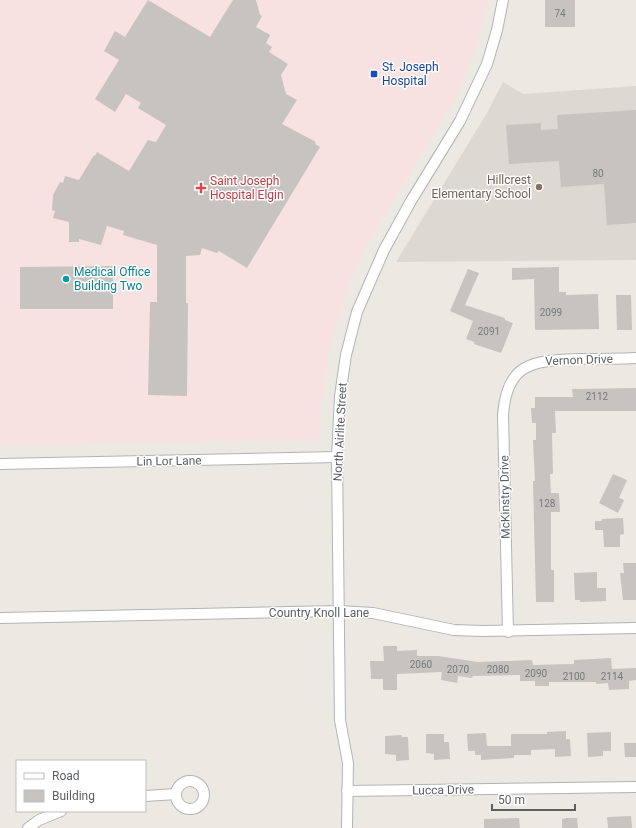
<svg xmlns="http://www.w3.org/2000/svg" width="636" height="828" font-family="Roboto,sans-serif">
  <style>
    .education { fill: #dcd8d2 }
    .medical { fill: #f7e1e1 }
    .building { fill: #c7c4c0 }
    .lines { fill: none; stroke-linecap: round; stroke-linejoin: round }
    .street-casing { stroke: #b0b4b7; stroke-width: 12 }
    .street { stroke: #fff; stroke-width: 10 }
    .transit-dot { fill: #1a4fb4; stroke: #fff; stroke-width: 1.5 }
    .education-dot { fill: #8d6e63; stroke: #fff; stroke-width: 1.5 }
    .health-dot { fill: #e0444e; stroke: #fff; stroke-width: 1.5 }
    .culture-dot { fill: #0f9aa8; stroke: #fff; stroke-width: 1.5 }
    .labels { text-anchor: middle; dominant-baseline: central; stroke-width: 3; stroke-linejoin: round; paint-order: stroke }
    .number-label { font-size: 10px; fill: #76787a }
    .transit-label { font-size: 12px; fill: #164399; stroke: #fff; text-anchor: start }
    .education-label { font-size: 12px; fill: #785e54; stroke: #fff; text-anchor: end }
    .health-label { font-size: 12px; fill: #be3a42; stroke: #fff; text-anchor: start }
    .culture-label { font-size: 12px; fill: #0d838f; stroke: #fff; text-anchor: start }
    .street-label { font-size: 12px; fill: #5b5f62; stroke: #fff }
  </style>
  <rect width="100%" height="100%" fill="#ece9e3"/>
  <path class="education" d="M 503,82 L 523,94 L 636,86 L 636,260 L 396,262 L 487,113 Z"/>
  <path class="medical" d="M 0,0 L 488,0 L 477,45 L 457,96 L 364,249 L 345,297 L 329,352 L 321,406 L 320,439 L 0,445 Z"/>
  <g class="building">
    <path d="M 148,0 L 210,37 L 233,0 L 256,0 L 260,15 L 262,16 L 256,27 L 270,35 L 266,43 L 272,47 L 269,52 L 288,64 L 281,75 L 286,94 L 297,100 L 282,124 L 316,142 L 315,144 L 320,147 L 247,268 L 219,251 L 217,253 L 202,248 L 200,255 L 186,256 L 186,303 L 188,303 L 187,396 L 148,395 L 150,302 L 157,302 L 157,245 L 123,235 L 124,231 L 107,226 L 101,245 L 79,239 L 79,242 L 69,242 L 69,222 L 53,218 L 55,211 L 52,210 L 53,195 L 60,182 L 63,183 L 65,176 L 79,180 L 94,155 L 95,156 L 97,152 L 129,171 L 148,140 L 156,142 L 166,125 L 138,108 L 141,103 L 126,94 L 115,112 L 95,99 L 119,60 L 104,51 L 115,31 L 125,37 Z"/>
    <rect x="545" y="0" width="30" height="27"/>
    <path d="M 636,110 L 636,223 L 607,225 L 604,184 L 561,187 L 559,161 L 509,164 L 506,125 L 541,123 L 541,130 L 558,129 L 557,115 Z"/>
    <path d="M 113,266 L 113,309 L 20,309 L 20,267 Z"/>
    <path d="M 559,267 L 559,292 L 566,292 L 566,295 L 598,294 L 599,329 L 535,330 L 534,279 L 512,280 L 512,268 Z"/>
    <path d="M 468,269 L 479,273 L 465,305 L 505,318 L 505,320 L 513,323 L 501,353 L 474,344 L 474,342 L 466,339 L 473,321 L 450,311 Z"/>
    <path d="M 616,295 L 631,295 L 632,330 L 617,330 Z"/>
    <path d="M 636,388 L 636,411 L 555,411 L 556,433 L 552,433 L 553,474 L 550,474 L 551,493 L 559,493 L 560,512 L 551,512 L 551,570 L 554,570 L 554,602 L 536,602 L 533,481 L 535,481 L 533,440 L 536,440 L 536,423 L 532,423 L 531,408 L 535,408 L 535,397 L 573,397 L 572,389 Z"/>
    <path d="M 613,474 L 627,480 L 619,498 L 624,500 L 618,513 L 599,503 Z"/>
    <path d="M 623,518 L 624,534 L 620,535 L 620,547 L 604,547 L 603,530 L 595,530 L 595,521 L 602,521 L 602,519 Z"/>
    <path d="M 623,563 L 636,563 L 636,600 L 623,600 L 620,573 L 624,573 Z"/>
    <path d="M 597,572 L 597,588 L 606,588 L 606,601 L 580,602 L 580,600 L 575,600 L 574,573 Z"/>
    <path d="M 383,646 L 397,646 L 397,651 L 417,650 L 417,656 L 438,656 L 478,662 L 532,660 L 533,665 L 574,664 L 574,660 L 611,658 L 612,669 L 636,668 L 636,680 L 629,681 L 629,689 L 609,690 L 608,683 L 596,684 L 596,682 L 549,682 L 549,686 L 535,686 L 535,681 L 520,681 L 520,675 L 473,676 L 472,678 L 458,676 L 457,683 L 441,680 L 442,672 L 397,674 L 397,690 L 383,690 L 383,679 L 371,679 L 370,661 L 384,661 Z"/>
    <path d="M 566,731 L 566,739 L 570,739 L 571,756 L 555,757 L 555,749 L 531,750 L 531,755 L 514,755 L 514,758 L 481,760 L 481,755 L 475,755 L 475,751 L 468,751 L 467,734 L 486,733 L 487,746 L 511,746 L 511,734 L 547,734 L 547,732 Z"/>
    <path d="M 611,732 L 611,751 L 603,751 L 603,756 L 588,757 L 587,733 Z"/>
    <path d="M 426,734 L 444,734 L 444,742 L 449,742 L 450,759 L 434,760 L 434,754 L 426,753 Z"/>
    <path d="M 402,735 L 402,737 L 408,737 L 409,760 L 396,761 L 396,755 L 385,754 L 385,736 Z"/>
    <path d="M 624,743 L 636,743 L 636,757 L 625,757 Z"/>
    <path d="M 631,816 L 632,828 L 608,828 L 607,817 Z"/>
    <path d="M 519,818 L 520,828 L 484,828 L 484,819 Z"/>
    <path d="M 566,818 L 577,818 L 578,828 L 562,828 L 562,819 Z"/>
  </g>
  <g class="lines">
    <defs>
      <g id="street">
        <path d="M 0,464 L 337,457"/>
        <path d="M 0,618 L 339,611 L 373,613 L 454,630 L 482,631 L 636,628"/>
        <path d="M 508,632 L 503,415 C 507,363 532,361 577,359 C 597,359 616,359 636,358"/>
        <circle cx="190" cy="795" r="14"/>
        <path d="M 347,791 L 636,787"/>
        <path d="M 145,796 L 176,794"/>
        <path d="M 28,828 L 39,820 L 61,811"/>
        <path d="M 347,828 L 348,763 L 340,720 L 337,457 L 340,396 L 346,355 L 357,312 L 384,250 L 411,201 L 460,121 L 487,64 L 497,30 L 503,0"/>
      </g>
    </defs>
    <use href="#street" class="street-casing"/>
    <use href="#street" class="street"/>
  </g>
  <rect class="transit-dot" x="370" y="70" width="8" height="8" rx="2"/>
  <circle class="education-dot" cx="539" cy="187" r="4"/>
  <path class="health-dot" d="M199 182h4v4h4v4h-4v4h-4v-4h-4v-4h4z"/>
  <circle class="culture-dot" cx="66" cy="279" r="4"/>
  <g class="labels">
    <g class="number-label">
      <text x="560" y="13">74</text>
      <text x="598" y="173">80</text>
      <text x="551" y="312">2099</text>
      <text x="489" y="331">2091</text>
      <text x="597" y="396">2112</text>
      <text x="547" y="503">128</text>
      <text x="421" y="664">2060</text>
      <text x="458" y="669">2070</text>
      <text x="498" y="669">2080</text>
      <text x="536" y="673">2090</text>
      <text x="574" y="676">2100</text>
      <text x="612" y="676">2114</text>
    </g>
    <g class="transit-label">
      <text x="382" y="67">St. Joseph<tspan x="382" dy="14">Hospital</tspan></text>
    </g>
    <g class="education-label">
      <text x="531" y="180">Hillcrest<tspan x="531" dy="14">Elementary School</tspan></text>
    </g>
    <g class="health-label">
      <text x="210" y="181">Saint Joseph<tspan x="210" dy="14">Hospital Elgin</tspan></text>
    </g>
    <g class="culture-label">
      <text x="74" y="272">Medical Office<tspan x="74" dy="14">Building Two</tspan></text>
    </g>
    <g class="street-label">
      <text transform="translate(579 360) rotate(-2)">Vernon Drive</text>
      <text transform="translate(340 432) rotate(-87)">North Airlite Street</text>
      <text transform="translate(169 461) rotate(-1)">Lin Lor Lane</text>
      <text transform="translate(505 497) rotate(-91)">McKinstry Drive</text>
      <text x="319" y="613">Country Knoll Lane</text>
      <text transform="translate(443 790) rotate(-1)">Lucca Drive</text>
    </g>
  </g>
  <rect x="16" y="760" width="130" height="52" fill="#ffffff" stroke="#bdbfc0"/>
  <rect x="24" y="773" width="20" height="6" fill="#ffffff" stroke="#bdbfc0"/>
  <text x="52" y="780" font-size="12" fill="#5b5f62">Road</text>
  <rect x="24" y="790" width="20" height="12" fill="#c7c4c0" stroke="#bdbfc0"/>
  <text x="52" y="800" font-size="12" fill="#5b5f62">Building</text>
  <path d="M492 804v6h83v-6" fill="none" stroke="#5b5f62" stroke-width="2"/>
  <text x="498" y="804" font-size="12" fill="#5b5f62" stroke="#ffffff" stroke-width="3" paint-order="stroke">50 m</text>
</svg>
